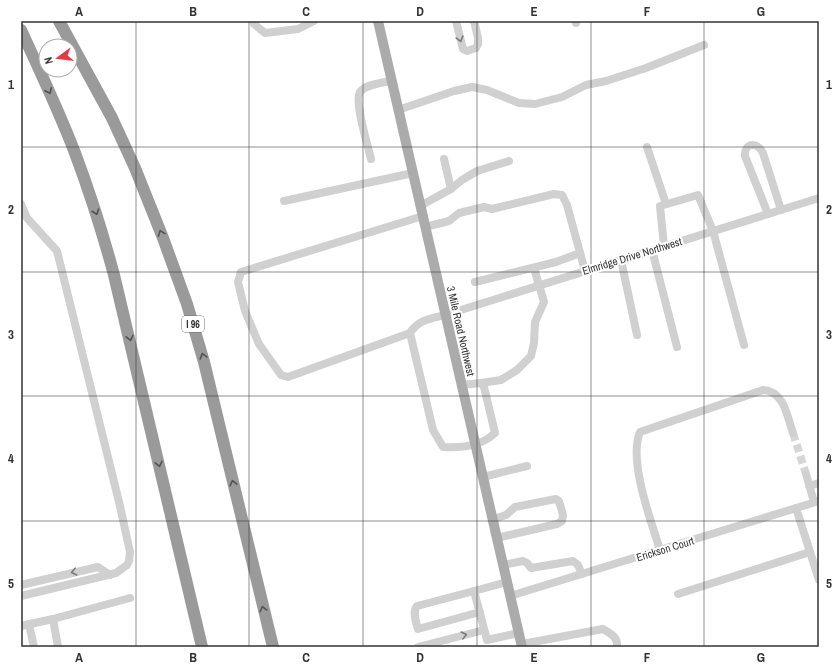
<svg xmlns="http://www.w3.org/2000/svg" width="840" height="668" font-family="'Archivo Narrow',sans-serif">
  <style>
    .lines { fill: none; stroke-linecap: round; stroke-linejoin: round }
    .minor-tunnel { stroke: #d6d6d6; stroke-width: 8; stroke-dasharray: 8 4; stroke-linecap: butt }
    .minor { stroke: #d0d0d0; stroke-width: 8 }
    .major { stroke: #ababab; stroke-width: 10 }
    .highway { stroke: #9a9a9a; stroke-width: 12 }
    .oneway { stroke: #7a7a7a }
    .oneway2 { stroke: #525252 }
    .grid { fill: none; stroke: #333; stroke-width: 1; stroke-opacity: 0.55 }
    .labels { text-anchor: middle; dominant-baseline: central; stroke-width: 4; stroke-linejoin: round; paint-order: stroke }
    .shield { fill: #fff; stroke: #707070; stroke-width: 1 }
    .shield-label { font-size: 10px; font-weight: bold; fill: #333 }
    .street-label { font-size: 11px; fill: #333; stroke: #fff }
    .neatline { fill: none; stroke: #333; stroke-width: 1.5 }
    .grid-label { font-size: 13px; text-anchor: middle; font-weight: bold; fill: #333 }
  </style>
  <rect width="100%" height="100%" fill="#fff"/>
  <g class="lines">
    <path class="minor-tunnel" d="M 793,433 L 806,474"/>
    <g class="minor">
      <path d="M 253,21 L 254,24 L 265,33 L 298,29 L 314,21"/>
      <path d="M 456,21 L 463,49 L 467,51 L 476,48 L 478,44 L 478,38 L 474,21"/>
      <path d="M 576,21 L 576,23"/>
      <path d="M 398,110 L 454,91 L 472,87 L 487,90 L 519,103 L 535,104 L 562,97 L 586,85 L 606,81 L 646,68 L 704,45"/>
      <path d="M 647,147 L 666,204"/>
      <path d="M 371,159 C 368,146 354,102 360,92 C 366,84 382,83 392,81"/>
      <path d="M 444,159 L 451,189"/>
      <path d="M 284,201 L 413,173"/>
      <path d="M 21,204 L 27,218 L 57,251 L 120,506 L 130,552 L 129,561 L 127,565 L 116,573 L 21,596"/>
      <path d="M 420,206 L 451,189 L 462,180 L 477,171 L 509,161"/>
      <path d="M 768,214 L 745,156 C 744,143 757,141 763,153 L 781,210"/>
      <path d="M 425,227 L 449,221 L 459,213 L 484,207 L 492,209 L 554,194 L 562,195 L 567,205 L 585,271"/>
      <path d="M 664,246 L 660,206 L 698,195 L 713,231 L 744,345"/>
      <path d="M 652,250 L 677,347"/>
      <path d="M 621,260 L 637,335"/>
      <path d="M 475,282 L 556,262 L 580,253"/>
      <path d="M 410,333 L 288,377 L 281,375 L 259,344 L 245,311 L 238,282 L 241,272 L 423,216"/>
      <path d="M 481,383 L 501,380 L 517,370 L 531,356 L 534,343 L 535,322 L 544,302 L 534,268"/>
      <path d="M 461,385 L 481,383 L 484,387 L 495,433 C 482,446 460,448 443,447 L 433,430 L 410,333 C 418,320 432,318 445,315 L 819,198"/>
      <path d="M 806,474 L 814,502"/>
      <path d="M 483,477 L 527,466"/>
      <path d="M 809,486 L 819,483"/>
      <path d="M 796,508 L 819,580"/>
      <path d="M 493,519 L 506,515 L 515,507 L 556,499 L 559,501 L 563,515 L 562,521 L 557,524 L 497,538"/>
      <path d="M 660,550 C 651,521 628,460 640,432 L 763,390 C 784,391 787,416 793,433"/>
      <path d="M 503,565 L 523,561 L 527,563 L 531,568 L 573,561 L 578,565 L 582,574"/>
      <path d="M 507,582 L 474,591 L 487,640 L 519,633"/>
      <path d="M 21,585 L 98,567 L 110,575"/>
      <path d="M 474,591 L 417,606 C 412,612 416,622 418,629 L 480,612"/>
      <path d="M 678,594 L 810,552"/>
      <path d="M 510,596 L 819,501"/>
      <path d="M 53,619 L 130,598"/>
      <path d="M 29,624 L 34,647"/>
      <path d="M 21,626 L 53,619 L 58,647"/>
      <path d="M 522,644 L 603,629 C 611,634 618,637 617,647"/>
      <path d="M 418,647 L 484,630"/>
    </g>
    <path class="major" d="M 378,21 L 522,647"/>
    <g class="highway">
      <path d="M 59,21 L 112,118 L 135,168 L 163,238 L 187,304 L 204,362 L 273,647"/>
      <path d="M 21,30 C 40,71 59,111 75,153 C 90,193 103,234 114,275 L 202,647"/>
    </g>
  </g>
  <defs><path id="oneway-chevron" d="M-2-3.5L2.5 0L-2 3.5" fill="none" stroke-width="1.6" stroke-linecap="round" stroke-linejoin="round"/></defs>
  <g class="oneway">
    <use href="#oneway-chevron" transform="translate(460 39) rotate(75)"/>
    <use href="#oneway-chevron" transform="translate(74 572) rotate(167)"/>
    <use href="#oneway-chevron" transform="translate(464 635) rotate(-14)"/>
  </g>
  <g class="oneway2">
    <use href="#oneway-chevron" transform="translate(49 91) rotate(65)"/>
    <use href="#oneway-chevron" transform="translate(96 212) rotate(71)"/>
    <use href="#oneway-chevron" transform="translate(161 233) rotate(-111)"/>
    <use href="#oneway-chevron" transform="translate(130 338) rotate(77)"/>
    <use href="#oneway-chevron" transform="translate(203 356) rotate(-106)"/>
    <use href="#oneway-chevron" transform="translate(159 464) rotate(77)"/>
    <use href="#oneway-chevron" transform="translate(233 483) rotate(-103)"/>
    <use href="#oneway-chevron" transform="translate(263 609) rotate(-104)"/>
  </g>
  <path class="grid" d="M 136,21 L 136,647M 249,21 L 249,647M 363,21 L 363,647M 477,21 L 477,647M 591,21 L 591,647M 704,21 L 704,647M 21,147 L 819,147M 21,272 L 819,272M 21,396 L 819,396M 21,521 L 819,521"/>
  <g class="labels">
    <rect class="shield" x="182" y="316" width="22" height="16" rx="3"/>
    <g class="shield-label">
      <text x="193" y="324">I 96</text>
    </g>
    <g class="street-label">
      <text transform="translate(632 256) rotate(-17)">Elmridge Drive Northwest</text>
      <text transform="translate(461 331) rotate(77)">3 Mile Road Northwest</text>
      <text transform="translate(665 549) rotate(-17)">Erickson Court</text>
    </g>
  </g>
  <rect width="840" height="668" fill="none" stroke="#ffffff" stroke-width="44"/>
  <g transform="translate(58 58) rotate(255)"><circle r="19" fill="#ffffff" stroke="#adadad"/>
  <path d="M0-3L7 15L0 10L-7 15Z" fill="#e63946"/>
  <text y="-6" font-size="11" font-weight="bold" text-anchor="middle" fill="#333333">N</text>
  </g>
  <rect x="22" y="22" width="796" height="624" class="neatline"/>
  <g class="grid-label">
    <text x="79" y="16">A</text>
    <text x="193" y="16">B</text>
    <text x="306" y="16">C</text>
    <text x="420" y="16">D</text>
    <text x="534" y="16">E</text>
    <text x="647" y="16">F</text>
    <text x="761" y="16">G</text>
    <text x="11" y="89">1</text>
    <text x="829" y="89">1</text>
    <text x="11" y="214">2</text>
    <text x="829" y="214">2</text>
    <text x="11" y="339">3</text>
    <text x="829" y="339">3</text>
    <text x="11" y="463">4</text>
    <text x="829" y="463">4</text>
    <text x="11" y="588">5</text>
    <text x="829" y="588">5</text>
    <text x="79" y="662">A</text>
    <text x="193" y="662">B</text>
    <text x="306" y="662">C</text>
    <text x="420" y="662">D</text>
    <text x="534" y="662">E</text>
    <text x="647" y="662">F</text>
    <text x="761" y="662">G</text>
  </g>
</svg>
